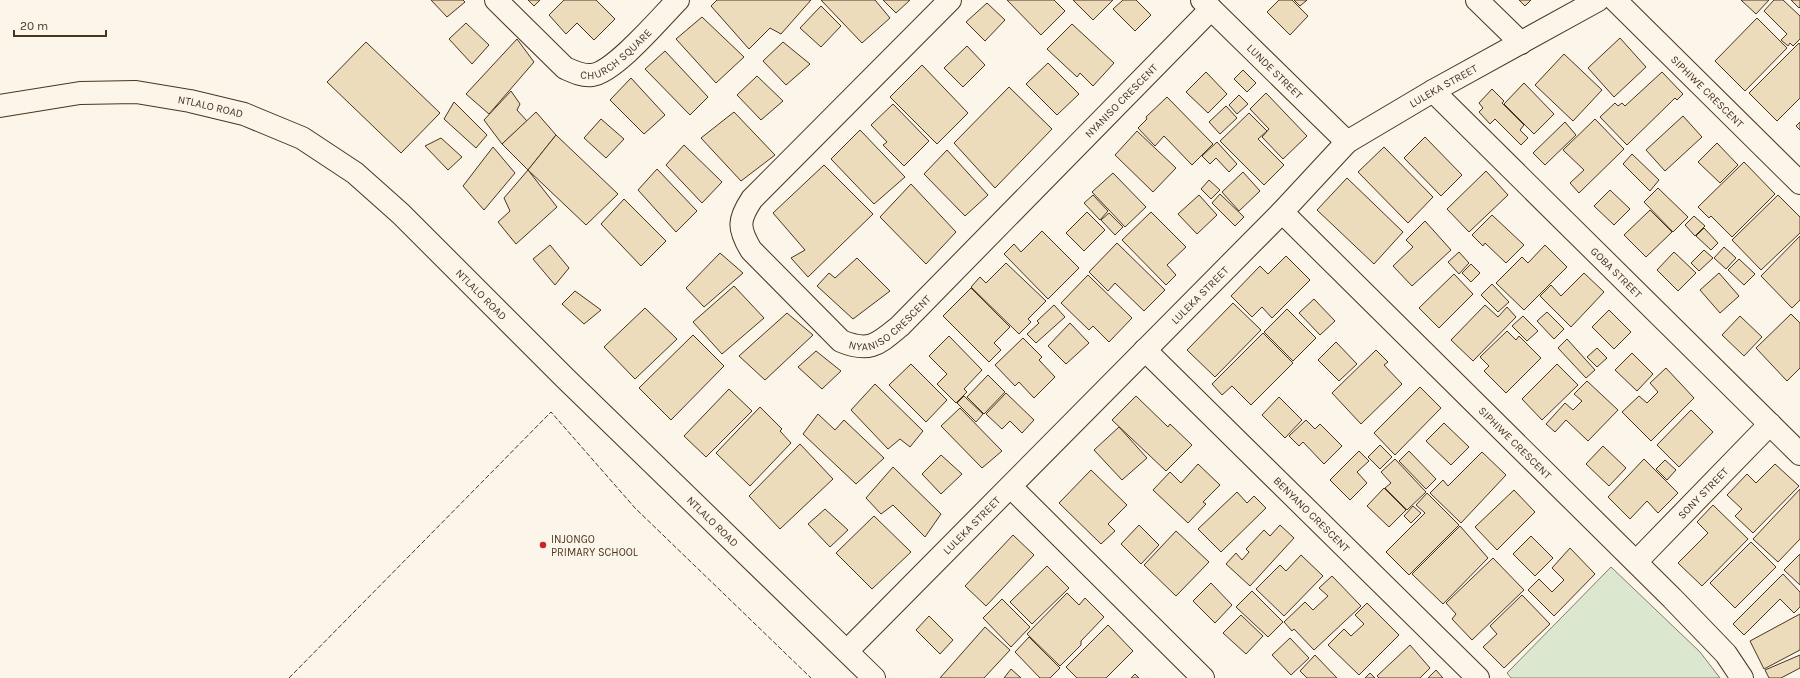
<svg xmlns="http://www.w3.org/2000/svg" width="1800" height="678" font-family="Karla,sans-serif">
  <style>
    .green { fill: #dce7d0; stroke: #887966 }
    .building { fill: #ecdcbc; stroke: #4a3520 }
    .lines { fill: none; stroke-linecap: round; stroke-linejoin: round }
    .street-casing { stroke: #4a3520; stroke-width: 24 }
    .street { stroke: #fbf6e9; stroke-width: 22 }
    .fence { stroke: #4a3520; stroke-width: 1; stroke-dasharray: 5 2; stroke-linecap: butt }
    .poi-dot { fill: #c62828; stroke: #fbf6e9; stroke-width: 1.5 }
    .labels { text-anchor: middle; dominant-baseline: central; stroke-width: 3; stroke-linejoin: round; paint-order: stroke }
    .street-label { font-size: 11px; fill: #4a3520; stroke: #fbf6e9 }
    .poi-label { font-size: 11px; fill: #4a3520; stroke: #fbf6e9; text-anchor: start }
  </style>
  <rect width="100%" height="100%" fill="#fbf6e9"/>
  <path class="green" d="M 1611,567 L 1700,652 L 1720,678 L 1511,678 L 1507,673 Z"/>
  <g class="building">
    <path d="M 431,0 L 463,0 L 465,2 L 447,17 Z"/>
    <path d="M 528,0 L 540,0 L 534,6 Z"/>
    <path d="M 564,0 L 596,0 L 615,19 L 594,40 L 577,23 L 566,34 L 549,15 Z"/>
    <path d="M 717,0 L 811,0 L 781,34 L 770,28 L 749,49 L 711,6 Z"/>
    <path d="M 821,0 L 875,0 L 890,18 L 862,43 Z"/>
    <path d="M 883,0 L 910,0 L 896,13 Z"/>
    <path d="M 1007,0 L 1054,0 L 1065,11 L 1041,35 Z"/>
    <path d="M 1073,0 L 1113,0 L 1093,20 Z"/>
    <path d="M 1123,0 L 1136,0 L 1151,15 L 1135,31 L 1113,9 Z"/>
    <path d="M 1279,0 L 1292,0 L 1308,16 L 1290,35 L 1267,12 Z"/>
    <path d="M 1294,0 L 1307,0 L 1300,6 Z"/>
    <path d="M 1519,0 L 1531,0 L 1525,6 Z"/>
    <path d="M 1741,0 L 1769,0 L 1756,14 Z"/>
    <path d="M 1774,0 L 1783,0 L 1800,16 L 1800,39 L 1793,46 L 1790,43 L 1788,46 L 1781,40 L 1787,34 L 1764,11 Z"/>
    <path d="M 1791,0 L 1800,0 L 1800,7 L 1799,8 Z"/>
    <path d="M 987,3 L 1005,20 L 985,41 L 966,22 Z"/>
    <path d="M 821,6 L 841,26 L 821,47 L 800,28 Z"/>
    <path d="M 702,17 L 744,57 L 716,83 L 676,39 Z"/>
    <path d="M 1757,18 L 1787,48 L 1745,91 L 1715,61 Z"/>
    <path d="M 466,23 L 489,45 L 472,64 L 449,39 Z"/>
    <path d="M 1072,24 L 1114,63 L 1093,86 L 1080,73 L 1077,77 L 1047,49 Z"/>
    <path d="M 1620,38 L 1646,67 L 1614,97 L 1588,68 Z"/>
    <path d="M 517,39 L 534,62 L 489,114 L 466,94 Z"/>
    <path d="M 366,42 L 440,113 L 401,153 L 327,82 Z"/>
    <path d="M 783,42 L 810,64 L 786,85 L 763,61 Z"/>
    <path d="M 1799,43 L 1800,45 L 1800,98 L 1777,121 L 1749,93 Z"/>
    <path d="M 967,46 L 985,65 L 963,87 L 944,68 Z"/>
    <path d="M 665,51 L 708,97 L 690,115 L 645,69 Z"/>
    <path d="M 1564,54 L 1602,90 L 1573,121 L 1535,85 Z"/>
    <path d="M 1048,63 L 1079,94 L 1057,115 L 1026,84 Z"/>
    <path d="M 922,65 L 968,113 L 937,144 L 890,97 Z"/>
    <path d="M 1243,70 L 1256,83 L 1247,92 L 1234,79 Z"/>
    <path d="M 1206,72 L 1227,94 L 1208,113 L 1186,92 Z"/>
    <path d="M 1662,72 L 1683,94 L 1677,100 L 1675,98 L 1627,145 L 1600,117 L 1615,103 L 1618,106 L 1622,103 L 1625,106 Z"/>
    <path d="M 757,76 L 783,101 L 761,120 L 737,95 Z"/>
    <path d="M 631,78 L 665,115 L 644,134 L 610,100 Z"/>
    <path d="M 1524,83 L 1554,114 L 1534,134 L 1504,104 Z"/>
    <path d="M 1009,87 L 1052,129 L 995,188 L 954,143 Z"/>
    <path d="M 1492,89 L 1504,101 L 1502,103 L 1524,125 L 1520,130 L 1528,138 L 1521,145 L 1495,119 L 1490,124 L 1479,112 L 1483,108 L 1479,103 Z"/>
    <path d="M 511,91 L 520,104 L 517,110 L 527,121 L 502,144 L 484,120 Z"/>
    <path d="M 1266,93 L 1307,136 L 1283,159 L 1262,137 L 1269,129 L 1250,109 Z"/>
    <path d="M 1239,95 L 1248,104 L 1237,114 L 1229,105 Z"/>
    <path d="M 1167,97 L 1213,144 L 1192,165 L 1164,136 L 1155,146 L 1138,128 L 1147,119 L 1146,117 Z"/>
    <path d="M 454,102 L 487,135 L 476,148 L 444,119 Z"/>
    <path d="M 893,104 L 929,141 L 904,166 L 883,145 L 887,142 L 871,125 Z"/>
    <path d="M 1226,106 L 1237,118 L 1220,134 L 1209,122 Z"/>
    <path d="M 536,112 L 556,135 L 528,170 L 502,144 Z"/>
    <path d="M 734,112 L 775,155 L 741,181 L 701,138 Z"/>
    <path d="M 1249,113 L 1267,131 L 1258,139 L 1284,165 L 1264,185 L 1220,141 Z"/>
    <path d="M 1683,116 L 1702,137 L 1665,171 L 1646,150 Z"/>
    <path d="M 601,119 L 624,139 L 606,158 L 584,138 Z"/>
    <path d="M 1595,119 L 1624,149 L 1579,193 L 1570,183 L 1584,170 L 1563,150 Z"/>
    <path d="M 1565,122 L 1576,135 L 1545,165 L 1533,153 Z"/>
    <path d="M 1800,122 L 1800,130 L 1796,126 Z"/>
    <path d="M 860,130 L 905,177 L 874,204 L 831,159 Z"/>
    <path d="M 1137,131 L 1176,168 L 1153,192 L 1115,155 Z"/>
    <path d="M 556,135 L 618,194 L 586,225 L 528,170 Z"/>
    <path d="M 1425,137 L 1462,175 L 1441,196 L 1404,158 Z"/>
    <path d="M 441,138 L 462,157 L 448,170 L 425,146 Z"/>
    <path d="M 1217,142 L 1237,164 L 1229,172 L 1216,158 L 1210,164 L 1202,156 Z"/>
    <path d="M 1717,143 L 1738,165 L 1720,183 L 1698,162 Z"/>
    <path d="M 684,145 L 722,182 L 702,203 L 666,165 Z"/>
    <path d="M 493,147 L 515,173 L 484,210 L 463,186 Z"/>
    <path d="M 1384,147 L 1433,197 L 1408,223 L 1358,172 Z"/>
    <path d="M 947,150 L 988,195 L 965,216 L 924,174 Z"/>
    <path d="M 1632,154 L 1659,180 L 1650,191 L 1623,164 Z"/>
    <path d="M 1744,162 L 1775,194 L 1732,237 L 1711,216 L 1709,218 L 1698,207 Z"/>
    <path d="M 824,165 L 873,214 L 808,277 L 791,258 L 805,250 L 773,213 Z"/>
    <path d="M 657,169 L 697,211 L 676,232 L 638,190 Z"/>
    <path d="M 528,170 L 557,207 L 516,244 L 498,222 L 510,211 L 504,198 Z"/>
    <path d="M 1486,171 L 1508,195 L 1469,232 L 1447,209 Z"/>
    <path d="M 1243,172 L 1260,191 L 1239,211 L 1222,192 Z"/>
    <path d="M 1113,173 L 1146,207 L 1125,227 L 1092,192 Z"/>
    <path d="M 1347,178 L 1403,232 L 1374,264 L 1317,210 Z"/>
    <path d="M 1209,180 L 1220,190 L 1211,199 L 1201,189 Z"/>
    <path d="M 911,184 L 956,232 L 926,264 L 880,217 Z"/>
    <path d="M 1658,188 L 1688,217 L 1673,232 L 1644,202 Z"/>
    <path d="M 1610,190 L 1630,209 L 1614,225 L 1594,206 Z"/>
    <path d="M 1220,194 L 1244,217 L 1235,226 L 1212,203 Z"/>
    <path d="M 1093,195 L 1108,211 L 1100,220 L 1084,203 Z"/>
    <path d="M 1199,195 L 1217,215 L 1197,234 L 1178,214 Z"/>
    <path d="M 1778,195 L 1800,217 L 1800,233 L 1761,270 L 1732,240 Z"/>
    <path d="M 624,199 L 666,241 L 641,266 L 601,224 Z"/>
    <path d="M 1650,210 L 1672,232 L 1646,257 L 1624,235 Z"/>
    <path d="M 1087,212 L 1105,230 L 1084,251 L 1066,233 Z"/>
    <path d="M 1151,212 L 1186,247 L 1167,265 L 1176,275 L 1166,285 L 1122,240 Z"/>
    <path d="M 1109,213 L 1123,227 L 1115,235 L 1101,220 Z"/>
    <path d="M 1492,215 L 1524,245 L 1506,263 L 1485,243 L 1483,246 L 1472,235 Z"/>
    <path d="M 1694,216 L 1705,226 L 1695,236 L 1685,225 Z"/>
    <path d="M 1425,221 L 1451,250 L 1412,286 L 1393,266 L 1413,247 L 1406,240 Z"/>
    <path d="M 1704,228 L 1718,243 L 1711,250 L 1696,236 Z"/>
    <path d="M 1042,231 L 1079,268 L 1048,299 L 1004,254 L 1014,244 L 1021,252 Z"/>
    <path d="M 1800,236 L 1800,300 L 1792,308 L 1761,276 Z"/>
    <path d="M 1117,243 L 1165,290 L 1144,311 L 1115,283 L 1108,291 L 1089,272 Z"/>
    <path d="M 550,245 L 569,268 L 555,285 L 533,259 Z"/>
    <path d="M 1545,245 L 1567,267 L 1524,310 L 1496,283 L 1522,257 L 1528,263 Z"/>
    <path d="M 1724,247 L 1736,258 L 1726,269 L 1714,258 Z"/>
    <path d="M 1704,250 L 1713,258 L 1699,271 L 1691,263 Z"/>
    <path d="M 1459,252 L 1469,263 L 1459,274 L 1448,262 Z"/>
    <path d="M 1674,252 L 1696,273 L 1678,291 L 1657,270 Z"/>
    <path d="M 720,253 L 743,273 L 704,307 L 686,288 Z"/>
    <path d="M 1286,256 L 1310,280 L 1272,318 L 1262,307 L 1252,317 L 1231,296 L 1260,266 L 1268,274 Z"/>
    <path d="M 857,258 L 890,291 L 853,319 L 817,286 L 829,273 L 835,278 Z"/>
    <path d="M 1739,259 L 1755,274 L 1744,285 L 1728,270 Z"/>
    <path d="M 1006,263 L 1046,301 L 1028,319 L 1031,322 L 1019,334 L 971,287 L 980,277 L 986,283 Z"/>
    <path d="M 1471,264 L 1480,273 L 1471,282 L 1462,273 Z"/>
    <path d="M 1584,273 L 1604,292 L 1571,327 L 1540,296 L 1551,285 L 1561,296 Z"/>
    <path d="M 1719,273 L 1739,296 L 1720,313 L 1700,290 Z"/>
    <path d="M 1454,274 L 1473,294 L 1439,328 L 1419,308 Z"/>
    <path d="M 1088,275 L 1132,318 L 1109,342 L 1093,326 L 1089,330 L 1061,303 Z"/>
    <path d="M 1492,284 L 1509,302 L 1498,312 L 1481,295 Z"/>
    <path d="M 734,286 L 764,318 L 722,354 L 693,322 Z"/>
    <path d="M 971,288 L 1010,327 L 994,343 L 1001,350 L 989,362 L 943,316 Z"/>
    <path d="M 575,291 L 601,310 L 584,324 L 562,304 Z"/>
    <path d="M 1314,299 L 1335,321 L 1320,335 L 1299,313 Z"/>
    <path d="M 1233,303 L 1261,330 L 1215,377 L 1187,350 Z"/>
    <path d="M 1054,305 L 1065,317 L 1036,343 L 1027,334 L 1039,323 L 1037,321 Z"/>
    <path d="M 1485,305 L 1498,317 L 1507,307 L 1516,317 L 1473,361 L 1451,340 Z"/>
    <path d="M 645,308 L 677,339 L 635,379 L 604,347 Z"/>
    <path d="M 1287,309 L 1316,338 L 1293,361 L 1264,332 Z"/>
    <path d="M 1609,310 L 1631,332 L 1614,349 L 1592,327 Z"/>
    <path d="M 1547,312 L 1564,329 L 1554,339 L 1537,321 Z"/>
    <path d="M 787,313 L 813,335 L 765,380 L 739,356 Z"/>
    <path d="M 1791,314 L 1800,323 L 1800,368 L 1787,381 L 1756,348 Z"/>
    <path d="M 1523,316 L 1538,331 L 1527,341 L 1512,326 Z"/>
    <path d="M 1740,316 L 1762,337 L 1744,356 L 1722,335 Z"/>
    <path d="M 1070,323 L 1089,343 L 1066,364 L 1048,346 Z"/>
    <path d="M 1507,331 L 1516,340 L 1519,336 L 1541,358 L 1506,393 L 1484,371 L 1489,366 L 1480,357 Z"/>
    <path d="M 1263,333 L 1293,363 L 1251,405 L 1232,386 L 1222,395 L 1212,384 Z"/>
    <path d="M 693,335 L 724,366 L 671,420 L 639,388 Z"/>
    <path d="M 949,336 L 982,370 L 964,389 L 967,392 L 956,403 L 937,384 L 947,374 L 929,356 Z"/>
    <path d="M 1023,338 L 1042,357 L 1039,360 L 1055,377 L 1034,398 L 1019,382 L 1015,386 L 995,365 Z"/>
    <path d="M 1567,339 L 1595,370 L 1586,378 L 1558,348 Z"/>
    <path d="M 1336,342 L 1357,364 L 1339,381 L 1318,360 Z"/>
    <path d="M 1597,348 L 1607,358 L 1597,367 L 1587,357 Z"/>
    <path d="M 1376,350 L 1388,362 L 1384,365 L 1402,384 L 1361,424 L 1332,393 Z"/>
    <path d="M 816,351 L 841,371 L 822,389 L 798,367 Z"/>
    <path d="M 1632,353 L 1653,374 L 1637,391 L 1615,370 Z"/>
    <path d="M 911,364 L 947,400 L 926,422 L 889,385 Z"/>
    <path d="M 1557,364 L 1578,385 L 1542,420 L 1522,399 Z"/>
    <path d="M 1666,368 L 1694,398 L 1651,441 L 1622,412 L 1639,396 L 1647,403 L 1658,392 L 1650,383 Z"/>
    <path d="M 988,375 L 1005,392 L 984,414 L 967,397 Z"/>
    <path d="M 1587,381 L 1618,410 L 1588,441 L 1566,420 L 1555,432 L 1546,424 L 1565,403 L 1573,410 L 1582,401 L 1574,394 Z"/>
    <path d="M 875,384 L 923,431 L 910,447 L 900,439 L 888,449 L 851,410 Z"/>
    <path d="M 1420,387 L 1441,408 L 1395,455 L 1374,433 Z"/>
    <path d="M 729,389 L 752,411 L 706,457 L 684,436 Z"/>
    <path d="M 1006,393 L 1034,420 L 1022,433 L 1010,421 L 1002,429 L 986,414 Z"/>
    <path d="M 964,396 L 983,414 L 976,422 L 957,403 Z"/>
    <path d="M 1136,396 L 1168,427 L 1170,424 L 1192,445 L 1166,471 L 1112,420 Z"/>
    <path d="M 1279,397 L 1302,420 L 1285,438 L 1262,415 Z"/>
    <path d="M 760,407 L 782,429 L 780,431 L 791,443 L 750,486 L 716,453 Z"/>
    <path d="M 960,408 L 1002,451 L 982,468 L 941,426 Z"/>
    <path d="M 1691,410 L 1713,432 L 1679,467 L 1657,445 Z"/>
    <path d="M 818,414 L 835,430 L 844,420 L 884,458 L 856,484 L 803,434 Z"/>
    <path d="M 1306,420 L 1315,429 L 1320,424 L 1342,446 L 1324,464 L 1303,442 L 1299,446 L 1289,436 Z"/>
    <path d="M 1444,423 L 1469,447 L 1451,465 L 1426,441 Z"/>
    <path d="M 1119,427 L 1147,458 L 1122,480 L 1094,450 Z"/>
    <path d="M 800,444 L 833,479 L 780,529 L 749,496 Z"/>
    <path d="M 1380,445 L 1392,457 L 1380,469 L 1368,457 Z"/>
    <path d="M 1603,446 L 1626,468 L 1609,486 L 1586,464 Z"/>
    <path d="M 1359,451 L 1369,461 L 1357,472 L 1367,483 L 1350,500 L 1330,480 Z"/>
    <path d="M 1409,451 L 1436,479 L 1426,489 L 1399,461 Z"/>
    <path d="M 1482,452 L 1506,475 L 1461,523 L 1430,493 L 1443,480 L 1448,486 Z"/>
    <path d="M 941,455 L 962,474 L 941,494 L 922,474 Z"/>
    <path d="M 1395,459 L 1426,492 L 1407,510 L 1385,488 L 1391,483 L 1381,472 Z"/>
    <path d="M 1644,459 L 1678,493 L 1658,513 L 1647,501 L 1630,519 L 1608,497 Z"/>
    <path d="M 1665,460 L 1676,470 L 1667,480 L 1656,469 Z"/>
    <path d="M 1198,464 L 1220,485 L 1203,502 L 1206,504 L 1188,523 L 1153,490 L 1170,472 L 1181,483 Z"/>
    <path d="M 1775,464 L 1799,486 L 1753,533 L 1735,516 L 1742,509 L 1727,495 L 1747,474 L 1756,483 Z"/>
    <path d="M 893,467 L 941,514 L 925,537 L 893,505 L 881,514 L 866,498 Z"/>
    <path d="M 1091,470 L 1127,505 L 1108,524 L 1115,531 L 1101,544 L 1059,503 Z"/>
    <path d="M 1384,488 L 1406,510 L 1389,527 L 1367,506 Z"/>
    <path d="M 1800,489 L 1800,539 L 1778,562 L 1753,539 Z"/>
    <path d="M 1514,490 L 1535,512 L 1497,550 L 1475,527 Z"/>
    <path d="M 1237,492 L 1247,503 L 1254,496 L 1266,508 L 1221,552 L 1198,529 Z"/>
    <path d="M 1427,493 L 1459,525 L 1409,575 L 1386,552 L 1425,513 L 1416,505 Z"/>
    <path d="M 1713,505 L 1748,539 L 1702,586 L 1678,563 L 1708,533 L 1697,522 Z"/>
    <path d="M 1413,506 L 1421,513 L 1411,523 L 1404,516 Z"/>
    <path d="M 825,509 L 848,530 L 830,547 L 808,524 Z"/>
    <path d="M 874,516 L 911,552 L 872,589 L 836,553 Z"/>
    <path d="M 1139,525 L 1159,545 L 1141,564 L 1121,544 Z"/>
    <path d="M 1280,525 L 1294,538 L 1250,586 L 1226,564 L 1236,553 L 1242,560 L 1249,552 L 1246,549 L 1264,530 L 1270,536 Z"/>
    <path d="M 1460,526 L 1488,558 L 1443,604 L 1412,574 Z"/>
    <path d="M 1176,531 L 1209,562 L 1176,596 L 1144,565 Z"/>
    <path d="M 1013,535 L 1034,555 L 986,606 L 965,586 Z"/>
    <path d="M 1531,536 L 1553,558 L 1535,576 L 1513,554 Z"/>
    <path d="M 1751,542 L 1776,567 L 1735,608 L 1710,583 Z"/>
    <path d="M 1570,548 L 1595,574 L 1554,616 L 1528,590 L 1539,579 L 1552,592 L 1564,580 L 1552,568 Z"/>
    <path d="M 1800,554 L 1800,585 L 1784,570 Z"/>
    <path d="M 1301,555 L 1323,576 L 1284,616 L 1256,589 L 1280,565 L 1286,571 Z"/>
    <path d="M 1493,558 L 1524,590 L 1472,640 L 1452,619 L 1456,614 L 1446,603 Z"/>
    <path d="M 1047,566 L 1069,588 L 1032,624 L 1010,602 Z"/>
    <path d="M 1783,574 L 1800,592 L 1800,607 L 1794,613 L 1780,599 L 1744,635 L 1733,624 Z"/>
    <path d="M 1332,576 L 1361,606 L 1314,650 L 1294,629 L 1292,631 L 1284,622 L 1305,602 L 1313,610 L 1328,596 L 1319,588 Z"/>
    <path d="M 1211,583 L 1232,605 L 1215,623 L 1193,601 Z"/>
    <path d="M 1252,591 L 1283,622 L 1268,637 L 1236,607 Z"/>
    <path d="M 1067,593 L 1079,605 L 1085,598 L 1104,617 L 1081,641 L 1081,645 L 1060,666 L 1027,634 Z"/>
    <path d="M 1522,595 L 1550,624 L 1504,668 L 1483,647 L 1497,634 L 1490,626 Z"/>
    <path d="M 1002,599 L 1030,627 L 1011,647 L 983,618 Z"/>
    <path d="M 1367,603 L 1399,635 L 1359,675 L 1328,645 L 1344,629 L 1351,636 L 1364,624 L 1355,615 Z"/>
    <path d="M 1800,614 L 1800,650 L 1764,669 L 1750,641 Z"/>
    <path d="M 1241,615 L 1263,636 L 1246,654 L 1223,633 Z"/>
    <path d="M 929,616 L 953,640 L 940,654 L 916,630 Z"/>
    <path d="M 1108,625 L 1133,651 L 1106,678 L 1077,678 L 1066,667 Z"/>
    <path d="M 985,627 L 1010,650 L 984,678 L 940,678 Z"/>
    <path d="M 1029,637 L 1060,668 L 1050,678 L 1040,678 L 1015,652 Z"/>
    <path d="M 1290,638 L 1309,658 L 1291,675 L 1272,655 Z"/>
    <path d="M 1410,645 L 1430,668 L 1420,678 L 1379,678 L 1377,676 Z"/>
    <path d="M 1315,655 L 1337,678 L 1307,678 L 1300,671 Z"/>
    <path d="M 1800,655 L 1800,668 L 1781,678 L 1769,678 L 1765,670 Z"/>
    <path d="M 1011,669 L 1021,678 L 1004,678 Z"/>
    <path d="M 1436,670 L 1443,678 L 1428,678 Z"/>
    <path d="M 1370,673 L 1375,678 L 1365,678 Z"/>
    <path d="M 1135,674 L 1139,678 L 1131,678 Z"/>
  </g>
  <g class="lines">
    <defs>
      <g id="street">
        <path id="s1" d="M 496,0 L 565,68 C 574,72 582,76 592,75 C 615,72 660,18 678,0"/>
        <path id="s2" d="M 950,0 L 752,199 C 738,220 738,228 751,250 L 841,341 C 870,353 878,344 900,326 L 1211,9"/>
        <path id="s3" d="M 1202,0 L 1347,142"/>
        <path d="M 1477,0 L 1521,43"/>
        <path id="s4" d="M 1615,0 L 1800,183"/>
        <path id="s5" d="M 1433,91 L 1800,454"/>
        <path id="s6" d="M 0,106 L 80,93 L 136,92 L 190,101 L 244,114 L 302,138 L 355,173 L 401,214 L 566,379 L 874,678"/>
        <path id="s7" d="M 1282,212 L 1672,598 L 1726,654 L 1742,678"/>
        <path id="s8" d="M 1145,350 L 1478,678"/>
        <path d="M 1011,487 L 1203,678"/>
        <path id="s9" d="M 1636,562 L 1770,424"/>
        <path id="s10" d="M 847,651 L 1282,212 L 1347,142 L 1433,91 L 1598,0"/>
      </g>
    </defs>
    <use href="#street" class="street-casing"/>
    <use href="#street" class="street"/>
    <path class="fence" d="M 289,678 L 551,412 L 635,508 L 811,678"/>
  </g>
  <circle class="poi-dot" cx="543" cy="545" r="4"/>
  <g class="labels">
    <g class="street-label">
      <text stroke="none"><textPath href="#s1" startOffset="156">CHURCH SQUARE</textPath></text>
      <text stroke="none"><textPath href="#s3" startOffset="102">LUNDE STREET</textPath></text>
      <text stroke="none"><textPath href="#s10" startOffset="825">LULEKA STREET</textPath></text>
      <text stroke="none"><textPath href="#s4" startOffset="130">SIPHIWE CRESCENT</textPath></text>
      <text stroke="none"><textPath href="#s2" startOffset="846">NYANISO CRESCENT</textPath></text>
      <text stroke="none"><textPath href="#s6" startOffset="213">NTLALO ROAD</textPath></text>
      <text stroke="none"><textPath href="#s5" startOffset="258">GOBA STREET</textPath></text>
      <text stroke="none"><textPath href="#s6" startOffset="549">NTLALO ROAD</textPath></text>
      <text stroke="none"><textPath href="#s10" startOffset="501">LULEKA STREET</textPath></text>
      <text stroke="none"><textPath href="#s2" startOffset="522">NYANISO CRESCENT</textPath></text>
      <text stroke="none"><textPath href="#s7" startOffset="328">SIPHIWE CRESCENT</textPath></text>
      <text stroke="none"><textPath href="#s9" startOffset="96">SONY STREET</textPath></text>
      <text stroke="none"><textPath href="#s8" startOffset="234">BENYANO CRESCENT</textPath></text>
      <text stroke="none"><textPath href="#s6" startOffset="873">NTLALO ROAD</textPath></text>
      <text stroke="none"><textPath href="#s10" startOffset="177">LULEKA STREET</textPath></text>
    </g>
    <g class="poi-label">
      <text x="551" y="539">INJONGO<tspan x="551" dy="13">PRIMARY SCHOOL</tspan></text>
    </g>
  </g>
  <path d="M14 30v6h92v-6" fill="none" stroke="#4a3520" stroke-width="2"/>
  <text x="20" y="30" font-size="12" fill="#4a3520" stroke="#fbf6e9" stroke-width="3" paint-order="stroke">20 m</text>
</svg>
